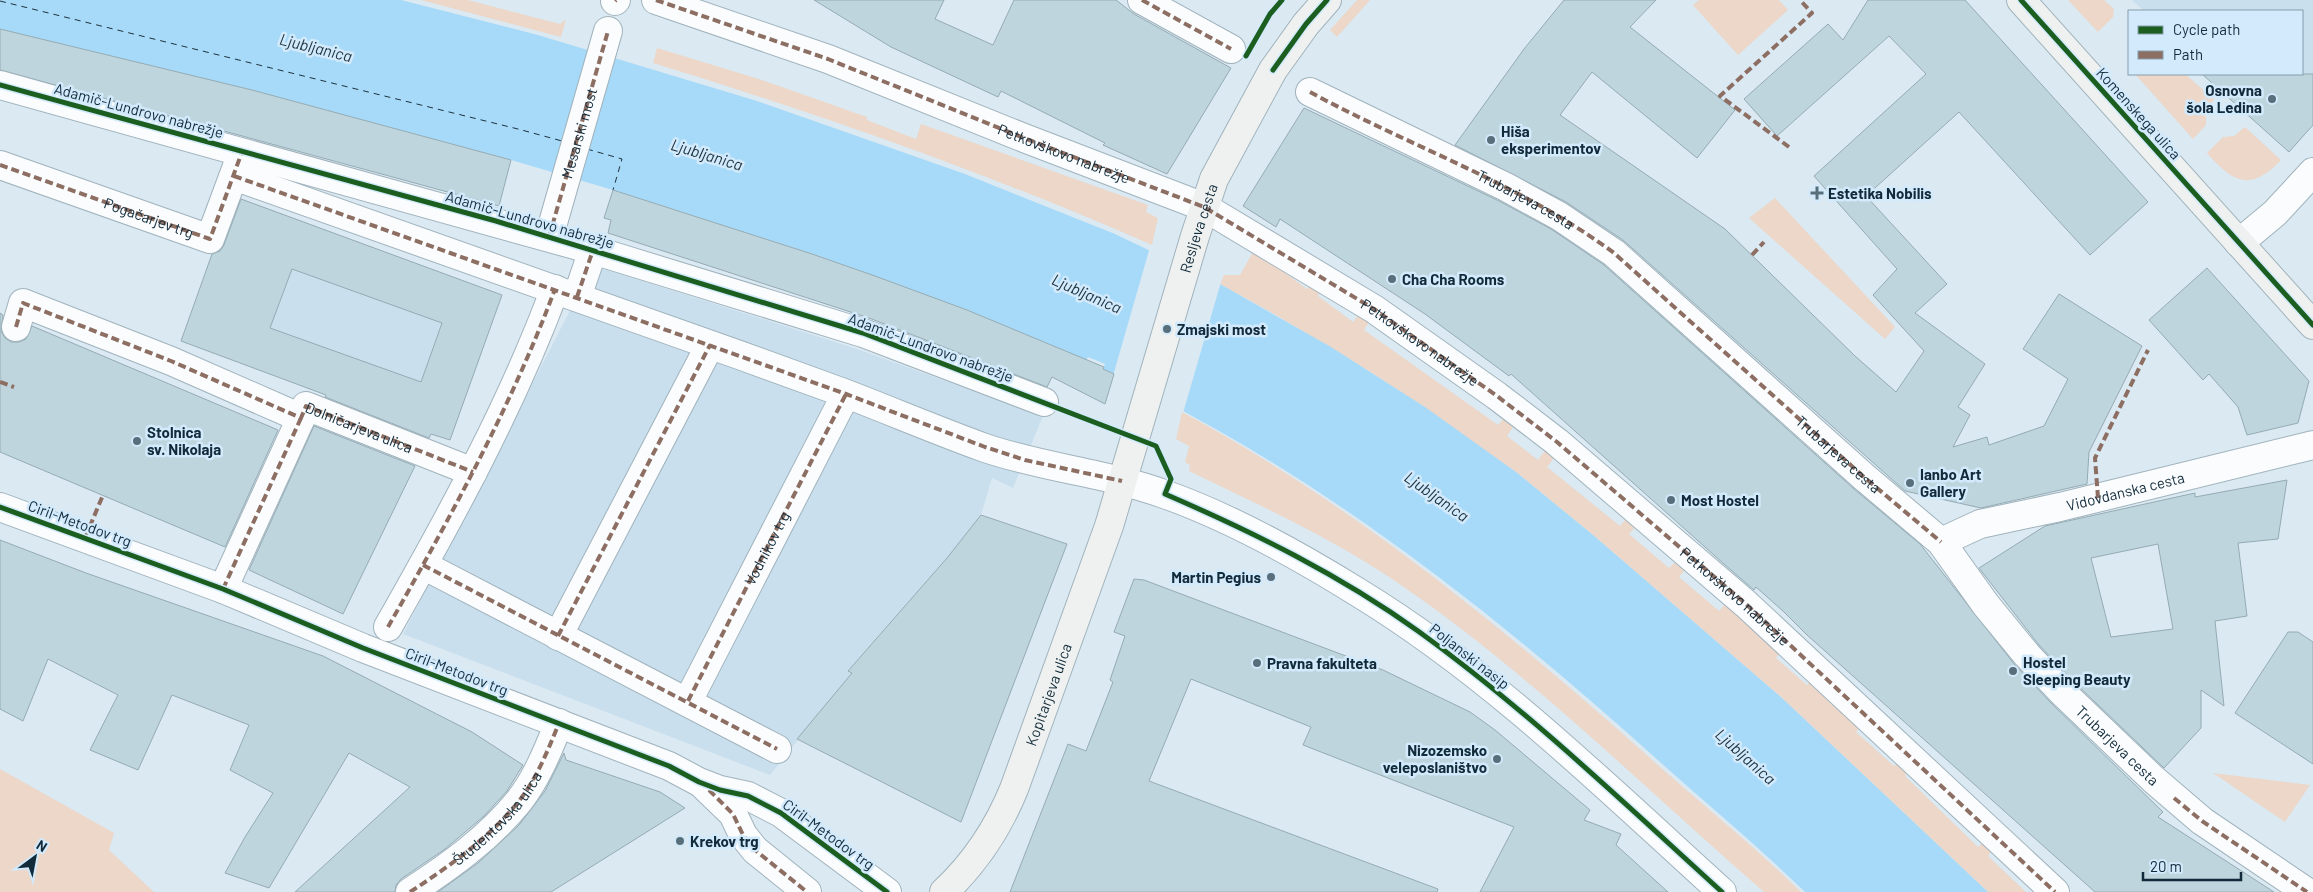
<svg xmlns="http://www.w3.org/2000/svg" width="2313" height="892" font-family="Barlow,sans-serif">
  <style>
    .built { fill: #c9dfed }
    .green { fill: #ecd7c9 }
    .water { fill: #a7daf9 }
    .pier { fill: #dbe9f2 }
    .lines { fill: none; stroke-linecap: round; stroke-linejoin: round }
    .ferry { stroke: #1d323f; stroke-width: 1; stroke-dasharray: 6 5; stroke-linecap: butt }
    .building { fill: #bed5dd; stroke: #95abb3; fill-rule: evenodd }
    .street-casing { stroke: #a0b3bd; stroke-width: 30 }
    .secondary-casing { stroke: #a0b3bd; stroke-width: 30 }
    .street { stroke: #fafcfd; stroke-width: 28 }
    .secondary { stroke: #eef1ef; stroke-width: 28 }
    .quiet { stroke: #8d6e63; stroke-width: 4; stroke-dasharray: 8 4; stroke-linecap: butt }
    .cycleway-casing { stroke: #d2eafb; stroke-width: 8 }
    .cycleway { stroke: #1b5e20; stroke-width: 5 }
    .poi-dot { fill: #586e7b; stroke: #d2eafb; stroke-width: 2 }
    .labels { text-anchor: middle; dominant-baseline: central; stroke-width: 5; stroke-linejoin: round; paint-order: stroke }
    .poi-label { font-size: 15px; font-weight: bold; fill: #112b3b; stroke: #d2eafb; text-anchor: start }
    .street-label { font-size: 15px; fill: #112b3b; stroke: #d2eafb }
    .water-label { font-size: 16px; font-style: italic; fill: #1d323f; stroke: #d2eafb }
  </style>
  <rect width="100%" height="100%" fill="#dbe9f2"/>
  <g class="built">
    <path d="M 2132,0 L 2313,0 L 2313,125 L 2289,152 L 2202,74 L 2302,74 L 2302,11 L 2144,11 Z"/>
    <path d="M 240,208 L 488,301 L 444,428 L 195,335 Z"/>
    <path d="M 589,264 L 857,349 L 1043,416 L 1013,488 L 992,478 L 981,515 L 945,560 L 848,670 L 852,673 L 770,775 L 403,634 L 577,297 Z"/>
  </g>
  <g class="green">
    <path d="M 421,0 L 468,0 L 560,24 L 566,19 L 561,37 Z"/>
    <path d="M 1357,0 L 1370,0 L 1337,37 L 1330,30 Z"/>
    <path d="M 1699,0 L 1779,0 L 1788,10 L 1738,55 L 1693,5 Z"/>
    <path d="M 2068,0 L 2104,0 L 2114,9 L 2113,17 L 2098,32 Z"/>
    <path d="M 657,48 L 762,80 L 867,117 L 867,120 L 916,139 L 921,124 L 1148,205 L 1146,212 L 1158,218 L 1152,245 C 990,174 822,115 653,63 Z"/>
    <path d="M 2135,74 L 2185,74 L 2214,99 L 2206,112 L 2206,125 L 2193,139 Z"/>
    <path d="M 2245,127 L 2281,160 C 2251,192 2233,183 2207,153 L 2223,137 L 2234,136 Z"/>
    <path d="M 1775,198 L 1895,327 L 1885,339 L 1749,218 Z"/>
    <path d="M 1254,250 L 1307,289 L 1314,280 L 1324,286 L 1318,296 L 1353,322 L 1362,310 L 1372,317 L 1364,330 L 1498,425 L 1508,413 L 1517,421 L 1507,436 L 1538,460 L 1549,445 L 1558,453 L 1547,467 L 1620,526 L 1630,514 L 1639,523 L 1629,534 L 1669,568 L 1679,558 L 1688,566 L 1679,577 L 1719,611 L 1728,601 L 1783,649 L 1776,658 L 1807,685 L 1814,678 L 1864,723 L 1856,732 L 1894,766 L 1902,759 L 1911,767 L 1905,776 L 1978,847 L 1984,842 L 1992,850 L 1988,856 L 2026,892 L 1988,892 L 1782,698 L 1593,535 L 1516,472 L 1377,376 L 1276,315 L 1220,284 L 1224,275 L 1240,275 Z"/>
    <path d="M 1182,412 C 1354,505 1505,629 1650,758 C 1700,803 1753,845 1801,892 L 1764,892 C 1643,787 1528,671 1395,581 C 1330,537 1259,505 1189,471 L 1190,465 L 1185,462 L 1189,446 L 1176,439 Z"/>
    <path d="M 0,769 L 114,833 L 109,850 L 154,892 L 0,892 Z"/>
    <path d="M 2213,773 L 2310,785 L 2285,822 Z"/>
  </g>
  <path class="water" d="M 0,0 L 401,0 L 538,35 L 757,101 L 965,174 L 1115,234 L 1220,284 L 1331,347 L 1425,407 L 1516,472 L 1593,535 L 1782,698 L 1988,892 L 1805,892 C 1759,847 1708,805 1660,762 C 1521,637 1376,519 1212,427 C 1176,407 1140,386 1103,369 L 1105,364 L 1088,357 L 1086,361 L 1063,350 L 967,310 L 875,276 L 812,254 L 613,190 L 511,160 L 324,110 L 0,29 Z"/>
  <path class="pier" d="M 1150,247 L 1221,282 L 1183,413 L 1113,376 Z"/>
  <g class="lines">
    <g class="ferry">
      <path d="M 0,1 L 518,129 L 562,141"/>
      <path d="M 587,149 L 622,159 L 613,190"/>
    </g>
  </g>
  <g class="building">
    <path d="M 814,0 L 944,0 L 935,19 L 993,45 L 1014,0 L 1116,0 L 1134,14 L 1231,68 L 1167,174 L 1103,145 L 1105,143 L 1001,91 L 998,97 L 891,47 Z"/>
    <path d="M 1564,0 L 1656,0 L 1630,27 L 1735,110 L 1697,158 L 1592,72 L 1560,115 L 1725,229 L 1855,356 L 1896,392 L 1924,351 L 1873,295 L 1897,269 L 1814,176 L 1926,74 L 1889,36 L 1777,136 L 1744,99 L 1828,24 L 1843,40 L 1868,0 L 1965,0 L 2148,202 L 2090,255 L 1959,112 L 1866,196 L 1947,284 L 1915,313 L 1985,364 L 1958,407 L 1970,415 L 1953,447 L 1987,437 L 1989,445 L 2044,426 L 2068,379 L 2023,349 L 2059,294 L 2142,346 L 2089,452 L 2087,484 L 1981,508 L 1905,491 L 1623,240 L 1566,202 L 1455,145 L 1524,49 Z"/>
    <path d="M 0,29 L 252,90 L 511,160 L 499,206 L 0,70 Z"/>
    <path d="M 2202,74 L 2313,74 L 2313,125 L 2289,152 Z"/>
    <path d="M 1304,108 L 1499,201 L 1551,229 L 1604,265 L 1854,489 L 1920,544 L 2015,665 L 2051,703 L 2163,812 L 2158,817 L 2274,892 L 2095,892 L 1807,635 L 1784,612 L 1756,587 L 1754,590 L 1724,564 L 1511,374 L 1509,376 L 1425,314 L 1280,219 L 1276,227 L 1243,206 Z"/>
    <path d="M 613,190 L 812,254 L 875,276 L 967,310 L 1104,367 L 1103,369 L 1114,374 L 1105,404 L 1052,377 L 1047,387 L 869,318 L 608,233 L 611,220 L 604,218 Z"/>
    <path d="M 241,199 L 502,295 L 450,440 L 431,434 L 429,438 L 325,397 L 326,395 L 181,341 L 212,254 L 220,251 L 224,245 ZM 292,269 L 442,323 L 421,382 L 270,328 Z"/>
    <path d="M 2207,268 L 2309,381 L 2298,423 L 2247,435 L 2238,407 L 2209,374 L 2203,380 L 2149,320 Z"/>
    <path d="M 0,313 L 3,315 L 1,331 L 5,338 L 11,342 L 19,342 L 26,339 L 32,326 L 278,430 L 225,547 L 0,452 Z"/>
    <path d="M 314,426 L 415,466 L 343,614 L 249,570 Z"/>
    <path d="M 2287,480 L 2278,539 L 2238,543 L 2247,616 L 2215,621 L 2224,706 L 2201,690 L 2201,728 L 2164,768 L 2073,681 L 2039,645 L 1979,568 L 2045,526 L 2195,493 L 2195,497 ZM 2158,544 L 2173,629 L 2111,637 L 2091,558 Z"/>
    <path d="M 981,515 L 1067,544 L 961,822 L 797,739 L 852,673 L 848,671 L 947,558 Z"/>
    <path d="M 0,540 L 86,573 L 323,656 L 472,732 L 523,765 L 507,791 L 484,816 L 445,849 L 401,879 L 396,885 L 395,892 L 295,892 L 410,787 L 349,753 L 269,888 L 225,873 L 245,837 L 273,793 L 230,770 L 249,725 L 172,695 L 138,770 L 90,750 L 118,695 L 48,659 L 23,721 L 0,709 Z"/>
    <path d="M 1134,579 L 1144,580 L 1383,670 L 1470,712 L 1495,730 L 1590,810 L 1584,820 L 1621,834 L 1616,845 L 1668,892 L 1480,892 L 1514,827 L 1303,745 L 1311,727 L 1191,679 L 1149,781 L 1438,889 L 1437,892 L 1010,892 L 1068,744 L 1086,751 L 1113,682 L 1110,680 L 1125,636 L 1114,632 Z"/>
    <path d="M 2288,632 L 2298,632 L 2313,642 L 2313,764 L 2235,713 Z"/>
    <path d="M 564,753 L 566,760 L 660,792 L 685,808 L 551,892 L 438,892 L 478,863 L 519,825 L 545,791 Z"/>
  </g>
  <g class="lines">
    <defs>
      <g id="street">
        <path d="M 656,0 L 828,59 L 1024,138 L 1204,207 L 1374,309 L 1497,396 L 1557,442 L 1746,604 L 2055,892"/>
        <path d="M 1142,0 L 1231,49"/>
        <path d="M 615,1 L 616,0"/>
        <path d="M 0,85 L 593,250 L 863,333 L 1044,402"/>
        <path id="s1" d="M 1310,92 L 1506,187 L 1559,216 L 1614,253 L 1864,477 L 1941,542 L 1986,605 L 2027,655 L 2062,692 L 2153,779 L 2202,821 L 2307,892"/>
        <path d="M 0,165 L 210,239 L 240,158"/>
        <path d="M 234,176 C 437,247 641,319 844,393 C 891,411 938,431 985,448 C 1044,468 1106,473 1164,494 C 1232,518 1298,555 1359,593 C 1493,675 1606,787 1722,892"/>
        <path id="s2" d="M 549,237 L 608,31"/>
        <path d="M 2239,243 L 2275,213 L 2313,172"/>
        <path d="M 577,297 L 593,250"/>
        <path d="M 16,327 L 23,303 L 171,361 L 301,418 L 306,406 L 473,472"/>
        <path d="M 0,507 L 223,589 L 363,648 L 669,766 L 699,782 L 720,790 L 748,796 L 781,813 L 887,892"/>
        <path id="s3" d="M 1941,542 L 1980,524 L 2060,507 L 2313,445"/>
        <path d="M 423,565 L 777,749"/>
        <path d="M 223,589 L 301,418"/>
        <path d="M 388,627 C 450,518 511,407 555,289"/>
        <path d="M 558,636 L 710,345"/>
        <path d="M 688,701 L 846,394"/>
        <path d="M 704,786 L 733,814 L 743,835 L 755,850 L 807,892"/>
        <path d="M 410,892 C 450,866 489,838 519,801 C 537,778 548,750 559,723"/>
      </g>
      <g id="secondary">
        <path d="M 2021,0 L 2313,325"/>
        <path id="s4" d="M 944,892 C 975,863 998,828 1014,789 L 1109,526 L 1195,236 L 1214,179 L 1273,70 L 1306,24 L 1327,0"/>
      </g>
    </defs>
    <use href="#street" class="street-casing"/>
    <use href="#secondary" class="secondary-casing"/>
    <use href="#street" class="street"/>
    <use href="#secondary" class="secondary"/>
    <g class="quiet">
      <path id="s5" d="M 656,0 L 828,59 L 1024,138 L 1204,207 L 1374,309 L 1497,396 L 1557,442 L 1746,604 L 2055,892"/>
      <path d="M 1142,0 L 1231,49"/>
      <path d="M 615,1 L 616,0"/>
      <path id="s6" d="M 1310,92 C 1411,147 1521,184 1614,253 L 1864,477 L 1941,542"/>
      <path d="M 1789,147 L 1720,96 L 1812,13 L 1800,0"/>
      <path id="s7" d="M 0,165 L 210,239 L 242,152"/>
      <path d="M 234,176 L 846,394 L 985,447 L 1025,460 L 1122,481"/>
      <path d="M 549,237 L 608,31"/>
      <path d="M 1752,255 L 1764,242"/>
      <path d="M 577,297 L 593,250"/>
      <path id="s8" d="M 16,327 L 23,303 L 171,361 L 301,418 L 306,406 L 473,472"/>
      <path d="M 0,382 L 14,387"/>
      <path d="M 2098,498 L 2095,458 L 2148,350"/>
      <path d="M 85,538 L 103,495"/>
      <path d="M 423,565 L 777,749"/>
      <path d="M 223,589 L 301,418"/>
      <path d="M 388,627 C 450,518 511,407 555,289"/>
      <path d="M 558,636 L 710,345"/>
      <path id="s9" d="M 688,701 L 846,394"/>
      <path d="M 709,790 L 733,814 L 743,835 L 755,850 L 807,892"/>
      <path d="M 2174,798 L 2202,821 L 2307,892"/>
      <path id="s10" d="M 410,892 C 450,866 489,838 519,801 C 537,778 548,750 559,723"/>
    </g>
    <defs>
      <g id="cycleway">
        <path d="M 2021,0 L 2313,325"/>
        <path d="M 1246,56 L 1270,14 L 1282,0"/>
        <path d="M 1273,70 L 1306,24 L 1327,0"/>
        <path d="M 0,85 L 496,221 L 863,333 L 1156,446 L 1171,479 L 1165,494 C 1253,532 1340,575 1418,631 C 1526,709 1623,802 1722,892"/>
        <path d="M 0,507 L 223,589 L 363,648 L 669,766 L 699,782 L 720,790 L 748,796 L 781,813 L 887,892"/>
      </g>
    </defs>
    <use href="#cycleway" class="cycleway-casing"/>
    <use href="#cycleway" class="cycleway"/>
  </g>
  <g class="poi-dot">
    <circle cx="2272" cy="99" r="5"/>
    <circle cx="1491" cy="140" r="5"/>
    <path d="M1814.5 185.5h5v5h5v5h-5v5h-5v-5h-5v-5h5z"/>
    <circle cx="1392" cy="279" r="5"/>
    <circle cx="1167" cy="329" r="5"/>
    <circle cx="137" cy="441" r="5"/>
    <circle cx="1910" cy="483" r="5"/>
    <circle cx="1671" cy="500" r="5"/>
    <circle cx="1271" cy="577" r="5"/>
    <circle cx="1257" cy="663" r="5"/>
    <circle cx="2013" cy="671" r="5"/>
    <circle cx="1497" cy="759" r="5"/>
    <circle cx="680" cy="841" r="5"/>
  </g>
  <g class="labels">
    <g class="poi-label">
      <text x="2262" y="90" text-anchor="end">Osnovna<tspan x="2262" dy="17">šola Ledina</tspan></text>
      <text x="1501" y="131">Hiša<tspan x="1501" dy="17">eksperimentov</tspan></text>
      <text x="1828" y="193">Estetika Nobilis</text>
      <text x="1402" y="279">Cha Cha Rooms</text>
      <text x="1177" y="329">Zmajski most</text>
      <text x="147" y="432">Stolnica<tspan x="147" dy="17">sv. Nikolaja</tspan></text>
      <text x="1920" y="474">Ianbo Art<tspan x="1920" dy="17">Gallery</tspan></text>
      <text x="1681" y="500">Most Hostel</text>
      <text x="1261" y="577" text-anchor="end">Martin Pegius</text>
      <text x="2023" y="662">Hostel<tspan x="2023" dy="17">Sleeping Beauty</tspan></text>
      <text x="1267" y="663">Pravna fakulteta</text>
      <text x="1487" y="750" text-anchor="end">Nizozemsko<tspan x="1487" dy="17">veleposlaništvo</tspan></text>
      <text x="690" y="841">Krekov trg</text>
    </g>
    <g class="street-label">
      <text transform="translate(139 110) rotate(15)">Adamič-Lundrovo nabrežje</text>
      <text transform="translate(2139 113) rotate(48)">Komenskega ulica</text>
      <text stroke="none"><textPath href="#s2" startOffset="108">Mesarski most</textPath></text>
      <text stroke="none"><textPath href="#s5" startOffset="436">Petkovškovo nabrežje</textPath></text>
      <text stroke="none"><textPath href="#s6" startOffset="241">Trubarjeva cesta</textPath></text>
      <text stroke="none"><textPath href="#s7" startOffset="158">Pogačarjev trg</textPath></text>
      <text transform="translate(530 219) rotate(16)">Adamič-Lundrovo nabrežje</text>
      <text stroke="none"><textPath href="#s4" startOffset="716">Resljeva cesta</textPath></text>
      <text stroke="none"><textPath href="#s5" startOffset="841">Petkovškovo nabrežje</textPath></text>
      <text transform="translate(931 347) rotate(20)">Adamič-Lundrovo nabrežje</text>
      <text stroke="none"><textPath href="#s8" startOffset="396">Dolničarjeva ulica</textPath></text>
      <text stroke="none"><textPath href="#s6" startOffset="646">Trubarjeva cesta</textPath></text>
      <text stroke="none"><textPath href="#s3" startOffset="192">Vidovdanska cesta</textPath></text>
      <text transform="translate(80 523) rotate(20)">Ciril-Metodov trg</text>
      <text stroke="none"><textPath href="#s9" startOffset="172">Vodnikov trg</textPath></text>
      <text stroke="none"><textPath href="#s5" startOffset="1246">Petkovškovo nabrežje</textPath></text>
      <text transform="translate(1470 656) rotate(38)">Poljanski nasip</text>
      <text transform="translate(457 671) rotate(21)">Ciril-Metodov trg</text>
      <text stroke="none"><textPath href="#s4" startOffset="226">Kopitarjeva ulica</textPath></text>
      <text stroke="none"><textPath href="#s1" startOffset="1051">Trubarjeva cesta</textPath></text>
      <text stroke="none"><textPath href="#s10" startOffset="115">Študentovska ulica</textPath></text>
      <text transform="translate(829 834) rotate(36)">Ciril-Metodov trg</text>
    </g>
    <g class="water-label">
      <text transform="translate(316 47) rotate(14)">Ljubljanica</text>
      <text transform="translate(707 154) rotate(17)">Ljubljanica</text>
      <text transform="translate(1087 293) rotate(24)">Ljubljanica</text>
      <text transform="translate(1437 496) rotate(35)">Ljubljanica</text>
      <text transform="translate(1746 756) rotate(42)">Ljubljanica</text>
    </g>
  </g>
  <rect x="2128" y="10" width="175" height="65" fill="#d2eafb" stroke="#859eae"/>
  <rect x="2138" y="26" width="25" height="8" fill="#1b5e20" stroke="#859eae"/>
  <text x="2173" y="35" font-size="15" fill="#112b3b">Cycle path</text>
  <rect x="2138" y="51" width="25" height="8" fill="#8d6e63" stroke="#859eae"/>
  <text x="2173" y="60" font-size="15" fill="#112b3b">Path</text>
  <g transform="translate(35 857) rotate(32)" stroke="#d2eafb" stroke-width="4" paint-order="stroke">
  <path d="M0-4L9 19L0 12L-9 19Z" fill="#112b3b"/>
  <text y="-8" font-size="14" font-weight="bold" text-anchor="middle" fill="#112b3b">N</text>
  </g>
  <path d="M2143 872v8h98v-8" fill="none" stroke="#112b3b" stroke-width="2.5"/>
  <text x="2150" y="872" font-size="15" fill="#112b3b" stroke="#d2eafb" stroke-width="4" paint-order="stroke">20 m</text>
</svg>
